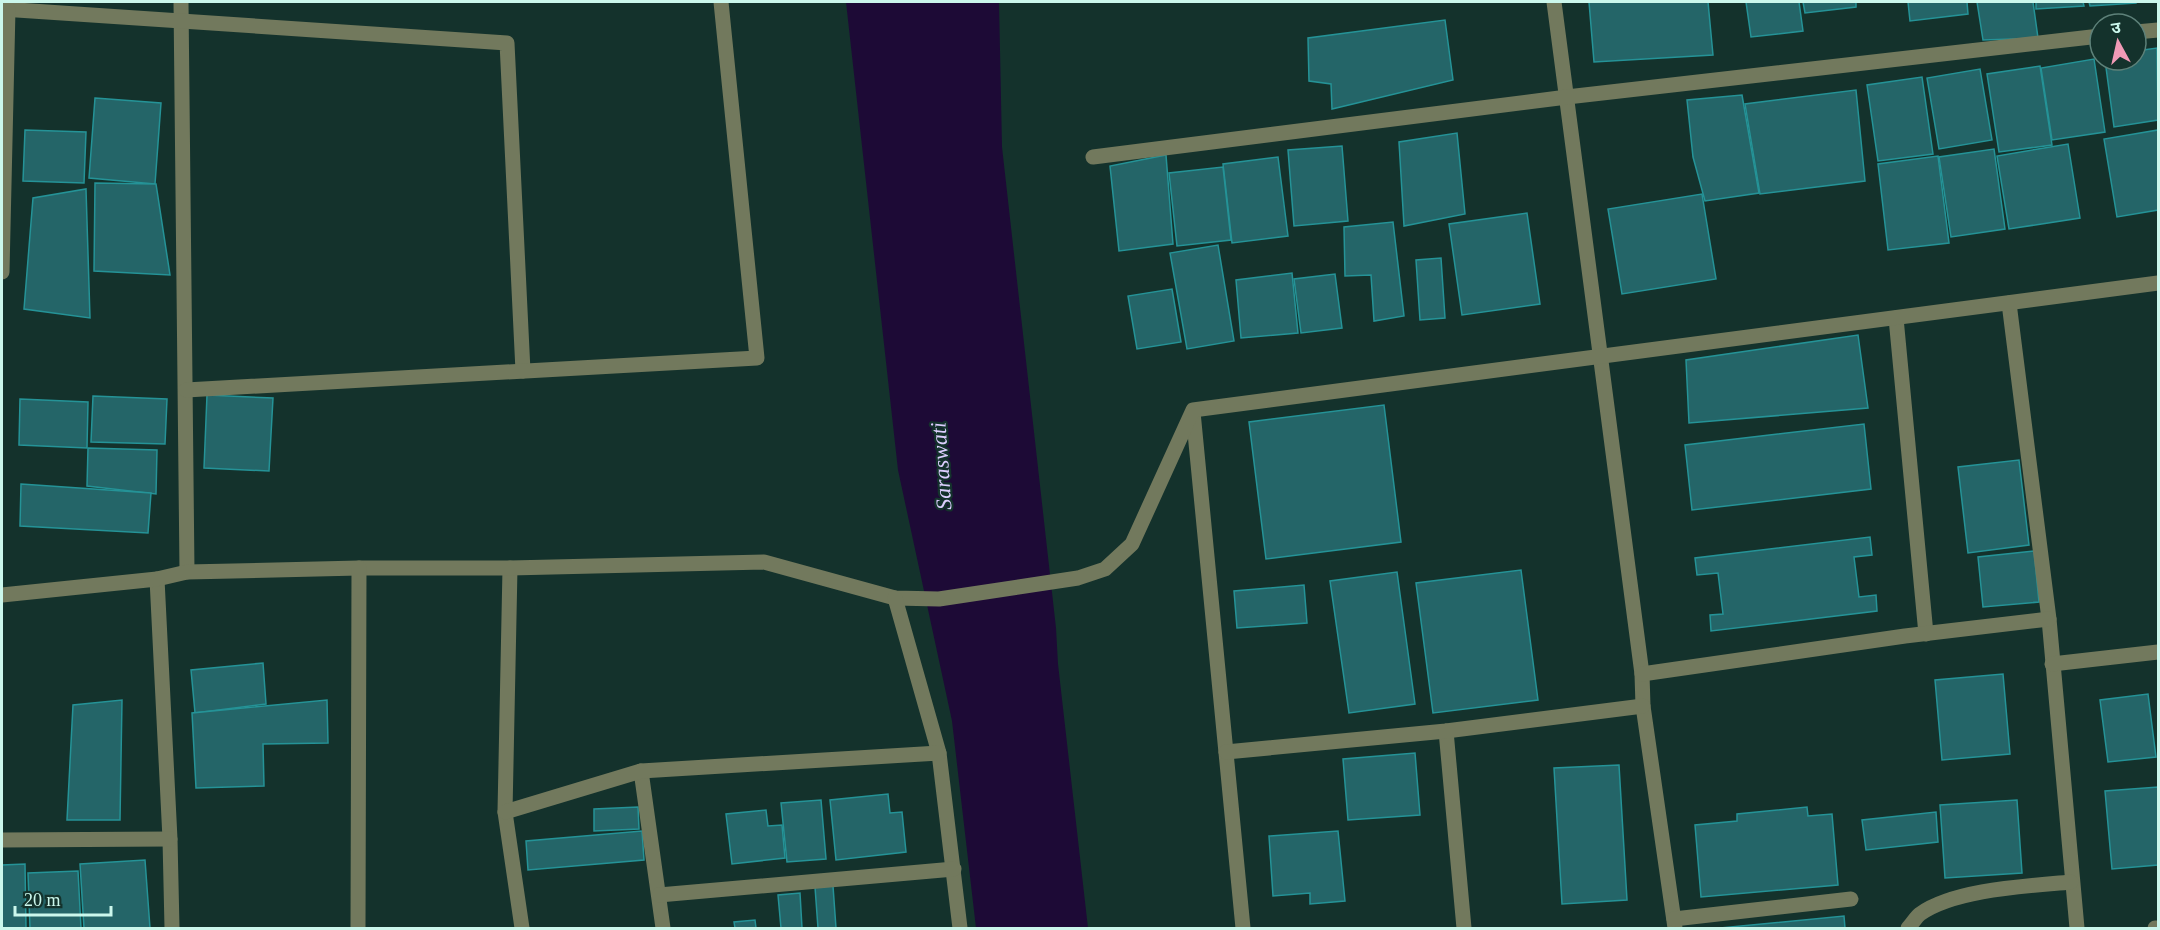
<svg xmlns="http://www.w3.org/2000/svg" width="2160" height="930" font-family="'Times New Roman','Noto Sans Devanagari',serif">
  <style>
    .water { fill: #1d0a36 }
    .building { fill: #246568; stroke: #259397; stroke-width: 1.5 }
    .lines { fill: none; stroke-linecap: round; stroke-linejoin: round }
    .minor { stroke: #72795d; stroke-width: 15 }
    .labels { text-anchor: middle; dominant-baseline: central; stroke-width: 4.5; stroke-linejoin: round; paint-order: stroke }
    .water-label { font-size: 22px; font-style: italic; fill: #dccefe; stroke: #14322c }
  </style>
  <rect width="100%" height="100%" fill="#14322c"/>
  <path class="water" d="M 846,2 L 999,2 L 1002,147 L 1056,628 L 1058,664 L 1088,928 L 976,928 L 952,721 L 898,470 Z"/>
  <g class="building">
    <path d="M 1589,2 L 1708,2 L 1713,55 L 1594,62 Z"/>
    <path d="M 1746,2 L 1799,2 L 1803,31 L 1751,37 Z"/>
    <path d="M 1803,2 L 1856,2 L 1856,7 L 1805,13 Z"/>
    <path d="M 1908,2 L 1967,2 L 1968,14 L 1910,21 Z"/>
    <path d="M 1977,2 L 2033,2 L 2038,38 L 1983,40 Z"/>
    <path d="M 2036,2 L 2083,2 L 2084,6 L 2036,9 Z"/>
    <path d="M 2089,2 L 2136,2 L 2136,3 L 2090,6 Z"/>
    <path d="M 1445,20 L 1453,80 L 1332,109 L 1331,84 L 1309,81 L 1308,38 Z"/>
    <path d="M 2157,48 L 2158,120 L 2114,127 L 2105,60 L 2136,60 L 2136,51 Z"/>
    <path d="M 2094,59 L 2105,132 L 2052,140 L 2041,68 Z"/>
    <path d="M 2040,66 L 2052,145 L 1999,152 L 1987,74 Z"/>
    <path d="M 1980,69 L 1992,140 L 1939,149 L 1927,78 Z"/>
    <path d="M 1922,77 L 1933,154 L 1878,161 L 1867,85 Z"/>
    <path d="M 1856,90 L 1865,181 L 1760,194 L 1745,104 Z"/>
    <path d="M 1742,95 L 1759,193 L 1705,201 L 1693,157 L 1687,100 Z"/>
    <path d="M 95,98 L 161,103 L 155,184 L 89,178 Z"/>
    <path d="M 25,130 L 86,132 L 84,183 L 23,181 Z"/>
    <path d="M 2158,130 L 2158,210 L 2117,217 L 2104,139 Z"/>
    <path d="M 1457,133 L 1465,214 L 1404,226 L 1399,142 Z"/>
    <path d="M 2068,144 L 2080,218 L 2009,229 L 1997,156 Z"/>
    <path d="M 1342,146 L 1348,221 L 1294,226 L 1288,150 Z"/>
    <path d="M 1994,149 L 2005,229 L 1951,237 L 1939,157 Z"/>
    <path d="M 1166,155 L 1173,244 L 1119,251 L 1110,166 Z"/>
    <path d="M 1938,156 L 1949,243 L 1888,250 L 1878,164 Z"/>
    <path d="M 1278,157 L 1288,236 L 1232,243 L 1223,164 Z"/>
    <path d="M 1223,167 L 1231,240 L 1177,246 L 1169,173 Z"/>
    <path d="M 95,183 L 156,184 L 170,275 L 94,271 Z"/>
    <path d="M 86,189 L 90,318 L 24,309 L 33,198 Z"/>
    <path d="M 1702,194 L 1716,279 L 1622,294 L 1608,209 Z"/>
    <path d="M 1527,213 L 1540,304 L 1462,315 L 1449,224 Z"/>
    <path d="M 1393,222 L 1404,316 L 1374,321 L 1371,275 L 1345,276 L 1344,227 Z"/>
    <path d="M 1218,245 L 1234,341 L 1187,349 L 1170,253 Z"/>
    <path d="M 1441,258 L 1445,318 L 1420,320 L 1416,260 Z"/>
    <path d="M 1292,273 L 1298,333 L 1241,338 L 1236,280 Z"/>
    <path d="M 1335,274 L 1342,328 L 1301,333 L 1294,279 Z"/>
    <path d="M 1172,289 L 1181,342 L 1137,349 L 1128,296 Z"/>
    <path d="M 1858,335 L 1868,408 L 1689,423 L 1686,360 Z"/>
    <path d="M 207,395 L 273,398 L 269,471 L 204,468 Z"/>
    <path d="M 93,396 L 167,399 L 165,444 L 91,442 Z"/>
    <path d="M 20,399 L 88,402 L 87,448 L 19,445 Z"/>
    <path d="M 1384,405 L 1401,542 L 1266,559 L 1249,422 Z"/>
    <path d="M 1864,424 L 1871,489 L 1692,510 L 1685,445 Z"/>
    <path d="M 88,448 L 157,450 L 156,494 L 87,486 Z"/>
    <path d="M 2019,460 L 2029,545 L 1968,553 L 1958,467 Z"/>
    <path d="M 21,484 L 151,493 L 148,533 L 20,526 Z"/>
    <path d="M 1870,537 L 1872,555 L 1854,557 L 1859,597 L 1876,595 L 1877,611 L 1711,631 L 1710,615 L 1723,614 L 1718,573 L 1697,575 L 1695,558 Z"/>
    <path d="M 2034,551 L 2039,602 L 1983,607 L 1978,557 Z"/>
    <path d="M 1521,570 L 1538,700 L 1433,713 L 1416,583 Z"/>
    <path d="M 1397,572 L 1415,704 L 1349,713 L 1330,581 Z"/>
    <path d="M 1304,585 L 1307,623 L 1237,628 L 1234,591 Z"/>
    <path d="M 263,663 L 266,704 L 195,713 L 191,670 Z"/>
    <path d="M 2003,674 L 2010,754 L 1942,760 L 1935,680 Z"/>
    <path d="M 2148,694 L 2156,757 L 2108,762 L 2100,700 Z"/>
    <path d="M 122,700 L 120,820 L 67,820 L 73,705 Z"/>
    <path d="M 327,700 L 328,743 L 263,744 L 264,786 L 196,788 L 192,713 Z"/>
    <path d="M 1415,753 L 1420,815 L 1348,820 L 1343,759 Z"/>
    <path d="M 1619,765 L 1627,900 L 1562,904 L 1554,768 Z"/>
    <path d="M 2158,787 L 2158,865 L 2112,869 L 2105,791 Z"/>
    <path d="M 888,794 L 890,813 L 902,812 L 906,852 L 836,860 L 830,800 Z"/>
    <path d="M 821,800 L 826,859 L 787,862 L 781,803 Z"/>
    <path d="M 2017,800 L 2022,873 L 1945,878 L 1940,805 Z"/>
    <path d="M 638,807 L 639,829 L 594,831 L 594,809 Z"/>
    <path d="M 1807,807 L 1808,816 L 1832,814 L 1838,885 L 1701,897 L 1695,825 L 1737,821 L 1737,814 Z"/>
    <path d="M 766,810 L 768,826 L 782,825 L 785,858 L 732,864 L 726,814 Z"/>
    <path d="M 1936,812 L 1938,842 L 1866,850 L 1862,820 Z"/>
    <path d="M 642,831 L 644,860 L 528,870 L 526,841 Z"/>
    <path d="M 1338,831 L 1345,901 L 1310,904 L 1310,893 L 1273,896 L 1269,836 Z"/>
    <path d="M 145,860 L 150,928 L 84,928 L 80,864 Z"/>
    <path d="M 25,864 L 26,928 L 2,928 L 2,865 Z"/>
    <path d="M 78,871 L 81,928 L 30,928 L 28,873 Z"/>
    <path d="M 833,886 L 836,928 L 818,928 L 815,887 Z"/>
    <path d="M 800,893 L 802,928 L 781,928 L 778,895 Z"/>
    <path d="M 1844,916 L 1845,928 L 1720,928 Z"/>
    <path d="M 755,920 L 756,928 L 735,928 L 734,922 Z"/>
  </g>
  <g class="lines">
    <g class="minor">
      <path d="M 181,2 L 187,572"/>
      <path d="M 1554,2 L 1642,674 L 1643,706 L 1675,928"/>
      <path d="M 2,9 L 507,43 L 523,371"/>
      <path d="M 2136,32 L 2158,30"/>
      <path d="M 1093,157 L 1567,97 L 2100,36"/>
      <path d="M 2,272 L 8,9"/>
      <path d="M 2009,303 L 2049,619 L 2077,928"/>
      <path d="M 1896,318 L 1926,634"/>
      <path d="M 186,390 L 757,358 L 721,2"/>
      <path d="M 1193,412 L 1243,928"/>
      <path d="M 510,568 L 505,812 L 522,928"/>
      <path d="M 157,579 L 170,839 L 172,928"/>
      <path d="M 2,595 L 157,579 L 187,572 L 359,568 L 510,568 L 764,562 L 895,598 L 939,599 L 1078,578 L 1105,569 L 1132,544 L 1193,410 L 2158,283"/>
      <path d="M 895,598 L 939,753 L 960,928"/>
      <path d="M 2052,664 L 2158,652"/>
      <path d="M 1642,674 L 1905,636 L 2049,619"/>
      <path d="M 1446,731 L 1464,928"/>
      <path d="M 1226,752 L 1446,731 L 1643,706"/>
      <path d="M 641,771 L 663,928"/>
      <path d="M 505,812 L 641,771 L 939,753"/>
      <path d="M 2,840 L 170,839"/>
      <path d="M 659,895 L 954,869"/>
      <path d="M 1674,919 L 1851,899"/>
      <path d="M 358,928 L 359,568"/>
      <path d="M 1908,928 C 1912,924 1916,917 1920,914 C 1955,889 2029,886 2071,882"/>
      <path d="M 2155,928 L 2158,928"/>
    </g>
  </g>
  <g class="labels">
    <g class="water-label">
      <text transform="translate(941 466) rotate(-94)">Saraswati</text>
    </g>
  </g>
  <rect width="2160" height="930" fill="none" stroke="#cbf7ec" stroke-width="6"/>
  <g transform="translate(2118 42) rotate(352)"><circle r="28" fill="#14322c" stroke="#5d8179" stroke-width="1.5"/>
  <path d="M0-4.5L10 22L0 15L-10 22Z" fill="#f09ab6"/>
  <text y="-9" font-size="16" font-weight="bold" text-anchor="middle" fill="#cbf7ec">उ</text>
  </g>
  <path d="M15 906v9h96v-9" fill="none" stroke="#cbf7ec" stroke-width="3"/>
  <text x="24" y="906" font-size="18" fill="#cbf7ec" stroke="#14322c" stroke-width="4.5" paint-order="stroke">20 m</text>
</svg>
